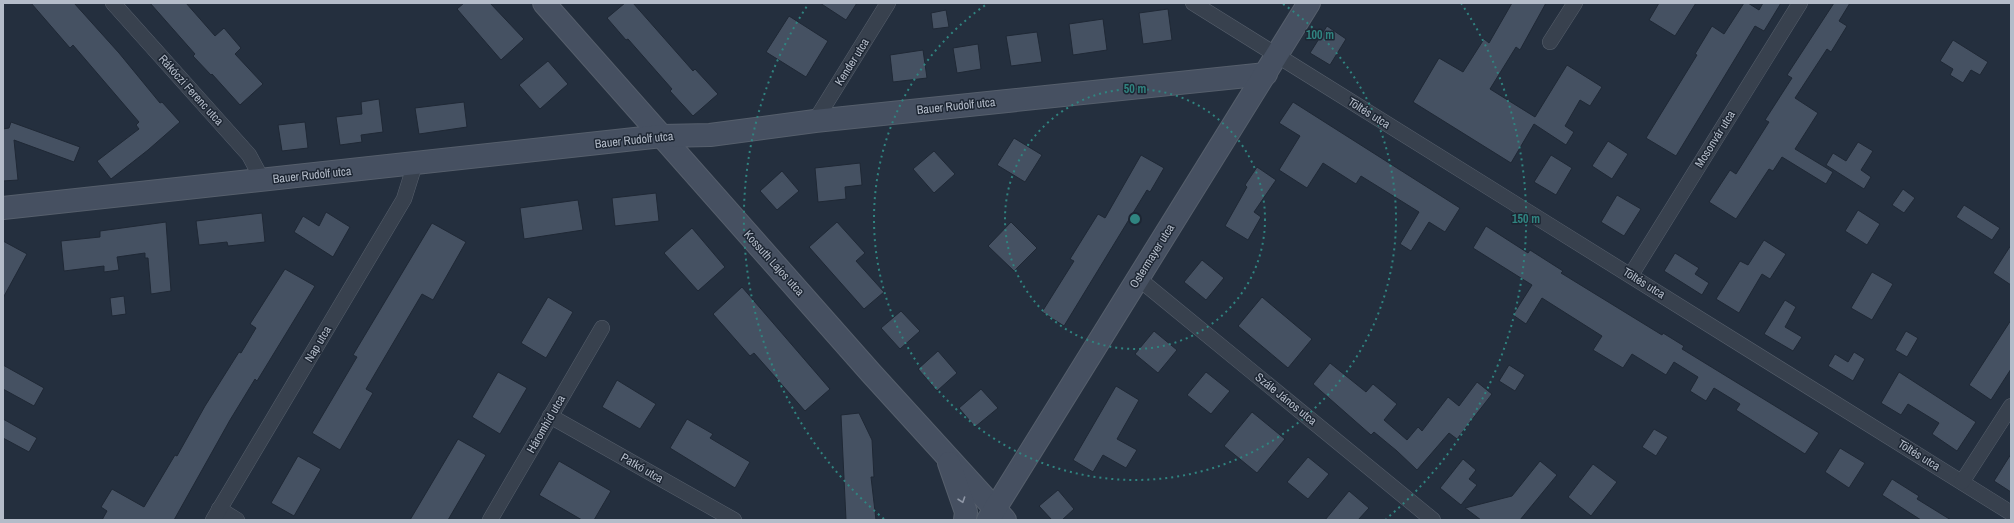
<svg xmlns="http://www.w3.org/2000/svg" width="2014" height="523" font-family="'Archivo Narrow',sans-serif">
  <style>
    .building { fill: #455162; stroke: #1f2835 }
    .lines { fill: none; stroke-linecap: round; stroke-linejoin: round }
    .street-casing { stroke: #565f6c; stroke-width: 16 }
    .secondary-casing { stroke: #565f6c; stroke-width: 24 }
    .street { stroke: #38414e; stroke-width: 15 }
    .secondary { stroke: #465061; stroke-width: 22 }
    .oneway { stroke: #8e96a5 }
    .ring { fill: none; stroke: #308480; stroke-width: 2; stroke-dasharray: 2 4 }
    .labels { text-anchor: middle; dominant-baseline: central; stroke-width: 3; stroke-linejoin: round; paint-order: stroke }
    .street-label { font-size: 12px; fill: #b4bcc9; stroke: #1d2633 }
    .centre { fill: #308480; stroke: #1d2633; stroke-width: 2 }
    .ring-label { font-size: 12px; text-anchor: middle; font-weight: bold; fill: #308480; stroke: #1d2633; stroke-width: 3; stroke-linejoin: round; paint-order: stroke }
  </style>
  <rect width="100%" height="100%" fill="#242f3e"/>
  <g class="building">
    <path d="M 31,3 L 74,3 L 119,53 L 160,103 L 162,102 L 180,122 L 148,150 L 111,179 L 97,161 L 139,129 L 136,125 L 139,122 L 73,45 L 70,48 Z"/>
    <path d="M 150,3 L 186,3 L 215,36 L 224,28 L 241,48 L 235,54 L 263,84 L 240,105 L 212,74 L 211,75 L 193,56 L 195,54 Z"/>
    <path d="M 464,3 L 490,3 L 524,39 L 501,60 L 457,9 Z"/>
    <path d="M 625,3 L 633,3 L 693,71 L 695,69 L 718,94 L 693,116 L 670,91 L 672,89 L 628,39 L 626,40 L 607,18 Z"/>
    <path d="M 820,3 L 857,3 L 846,20 Z"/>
    <path d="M 1512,3 L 1546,3 L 1520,50 L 1516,47 L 1490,89 L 1535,117 L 1567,65 L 1602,87 L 1590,106 L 1580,100 L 1565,126 L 1574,132 L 1566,145 L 1534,124 L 1511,163 L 1413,102 L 1439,58 L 1463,72 L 1484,39 L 1489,43 Z"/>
    <path d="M 1659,3 L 1696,3 L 1675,36 L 1649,20 Z"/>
    <path d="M 1744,3 L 1748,3 L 1759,10 L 1763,3 L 1781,3 L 1764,31 L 1755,26 L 1676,156 L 1646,138 L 1697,55 L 1695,54 L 1712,26 L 1724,34 Z"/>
    <path d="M 1834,3 L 1850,3 L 1839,21 L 1847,26 L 1831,52 L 1827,49 L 1795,98 L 1818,113 L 1795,149 L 1833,172 L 1826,184 L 1782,157 L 1773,171 L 1769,169 L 1736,219 L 1709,202 L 1730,170 L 1736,174 L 1769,122 L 1765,120 L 1792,78 L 1787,75 Z"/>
    <path d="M 1168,9 L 1172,40 L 1143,44 L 1139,13 Z"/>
    <path d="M 946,10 L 949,27 L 933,29 L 931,13 Z"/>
    <path d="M 789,16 L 828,41 L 806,77 L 766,52 Z"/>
    <path d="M 1103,19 L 1107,50 L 1073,55 L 1069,24 Z"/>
    <path d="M 1327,26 L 1346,39 L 1330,65 L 1310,53 Z"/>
    <path d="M 1037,32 L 1042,62 L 1011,66 L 1006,36 Z"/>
    <path d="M 1953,40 L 1988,62 L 1980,75 L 1971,70 L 1963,83 L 1950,75 L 1953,69 L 1940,61 Z"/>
    <path d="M 978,44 L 981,69 L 957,73 L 953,48 Z"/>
    <path d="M 923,50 L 927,78 L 893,82 L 890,55 Z"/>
    <path d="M 548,61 L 568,84 L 540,109 L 519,85 Z"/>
    <path d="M 379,99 L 383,132 L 361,135 L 362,142 L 340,145 L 336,117 L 362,114 L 361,102 Z"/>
    <path d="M 464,102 L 467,127 L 419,134 L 415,108 Z"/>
    <path d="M 1293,102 L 1460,208 L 1445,232 L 1429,222 L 1411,251 L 1400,244 L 1419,212 L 1361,176 L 1356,184 L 1323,163 L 1307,188 L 1279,170 L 1300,136 L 1279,123 Z"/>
    <path d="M 11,122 L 80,147 L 74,162 L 14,140 L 18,180 L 3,181 L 3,129 L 9,128 Z"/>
    <path d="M 305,122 L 308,148 L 282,151 L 278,125 Z"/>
    <path d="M 1014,138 L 1042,155 L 1025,182 L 997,165 Z"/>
    <path d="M 1608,141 L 1628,154 L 1612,179 L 1592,166 Z"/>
    <path d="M 1858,142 L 1873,151 L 1861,170 L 1871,177 L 1864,189 L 1826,165 L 1833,153 L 1846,161 Z"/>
    <path d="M 934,151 L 955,174 L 934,193 L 913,169 Z"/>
    <path d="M 1141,155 L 1164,168 L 1150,192 L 1147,190 L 1064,326 L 1042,312 L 1074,261 L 1070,259 L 1098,214 L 1105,218 Z"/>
    <path d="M 1551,155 L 1572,168 L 1556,195 L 1534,182 Z"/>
    <path d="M 860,163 L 862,185 L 845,187 L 846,199 L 818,202 L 815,168 Z"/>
    <path d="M 1257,167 L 1276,180 L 1254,212 L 1261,217 L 1248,240 L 1225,226 L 1247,187 L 1245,185 Z"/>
    <path d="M 782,171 L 799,191 L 777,210 L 760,191 Z"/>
    <path d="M 1903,189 L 1915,198 L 1904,213 L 1892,205 Z"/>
    <path d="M 656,193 L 659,221 L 615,226 L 612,198 Z"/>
    <path d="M 1617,195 L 1641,209 L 1624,236 L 1601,222 Z"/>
    <path d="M 578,200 L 583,230 L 524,239 L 520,208 Z"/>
    <path d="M 1964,205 L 2000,228 L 1992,240 L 1956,217 Z"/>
    <path d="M 1858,210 L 1880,224 L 1867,245 L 1845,231 Z"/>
    <path d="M 326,212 L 350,227 L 333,257 L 294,232 L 303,216 L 319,226 Z"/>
    <path d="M 262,213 L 265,242 L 228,246 L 227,242 L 199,245 L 196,221 Z"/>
    <path d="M 166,222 L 171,291 L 151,294 L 148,258 L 145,258 L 145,253 L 117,257 L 119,270 L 104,272 L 104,266 L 64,271 L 61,241 L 100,237 L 100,231 Z"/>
    <path d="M 837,222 L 865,253 L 856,261 L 884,292 L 864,309 L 809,247 Z"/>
    <path d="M 1011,222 L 1037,248 L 1014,271 L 988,246 Z"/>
    <path d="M 432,223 L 466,242 L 433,300 L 422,294 L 366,389 L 373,393 L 340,450 L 312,433 L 357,357 L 353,355 Z"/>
    <path d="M 1486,226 L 1528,253 L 1530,250 L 1563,271 L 1561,273 L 1662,335 L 1663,333 L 1684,346 L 1682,349 L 1819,433 L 1805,454 L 1736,410 L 1740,404 L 1714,388 L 1706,401 L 1690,391 L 1698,377 L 1674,362 L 1666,375 L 1632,354 L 1623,368 L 1593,350 L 1602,336 L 1542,298 L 1526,324 L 1513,315 L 1532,285 L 1473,248 Z"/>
    <path d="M 692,228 L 725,267 L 698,291 L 664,253 Z"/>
    <path d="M 1764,240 L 1786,254 L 1770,279 L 1762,274 L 1739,313 L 1716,299 L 1740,261 L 1748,265 Z"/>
    <path d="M 3,241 L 27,254 L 3,298 Z"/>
    <path d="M 2011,245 L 2011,285 L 1993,273 Z"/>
    <path d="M 1675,253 L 1699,268 L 1695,274 L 1709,283 L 1702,295 L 1664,271 Z"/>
    <path d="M 1202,260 L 1224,278 L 1206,300 L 1184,282 Z"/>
    <path d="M 285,269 L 315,286 L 257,381 L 255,379 L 230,420 L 174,520 L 102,520 L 107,511 L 101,507 L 112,489 L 144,507 L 175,455 L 177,456 L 205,406 L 239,352 L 241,353 L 256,328 L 250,324 Z"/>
    <path d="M 1872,272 L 1893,284 L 1872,320 L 1851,308 Z"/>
    <path d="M 742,287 L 830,389 L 805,411 L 754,353 L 750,356 L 713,314 Z"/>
    <path d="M 124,296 L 126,314 L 112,316 L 110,298 Z"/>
    <path d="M 548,297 L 573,312 L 546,358 L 521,343 Z"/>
    <path d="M 1262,297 L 1312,339 L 1288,368 L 1238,326 Z"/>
    <path d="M 1785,300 L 1796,307 L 1785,327 L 1802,337 L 1793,351 L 1764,334 Z"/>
    <path d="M 901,311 L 920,331 L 900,349 L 881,328 Z"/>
    <path d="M 2011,320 L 2011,369 L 1991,400 L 1969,385 Z"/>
    <path d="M 1154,331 L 1177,350 L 1158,373 L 1135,354 Z"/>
    <path d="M 1906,331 L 1918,338 L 1907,357 L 1895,350 Z"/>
    <path d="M 938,351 L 957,373 L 937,391 L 918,369 Z"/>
    <path d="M 1854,352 L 1865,359 L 1853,381 L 1828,366 L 1835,354 L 1848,362 Z"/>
    <path d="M 1330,363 L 1366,392 L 1373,384 L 1397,404 L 1384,420 L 1407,440 L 1418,427 L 1422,431 L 1448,397 L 1459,406 L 1477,382 L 1492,394 L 1457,439 L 1449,433 L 1417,470 L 1397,451 L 1374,432 L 1371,435 L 1313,384 Z"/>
    <path d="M 3,365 L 44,388 L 34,406 L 3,389 Z"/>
    <path d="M 1509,365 L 1525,375 L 1515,391 L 1499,381 Z"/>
    <path d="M 498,372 L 527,388 L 500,434 L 472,417 Z"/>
    <path d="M 1206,372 L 1230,391 L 1211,414 L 1187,395 Z"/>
    <path d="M 1899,372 L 1976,422 L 1957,451 L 1932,434 L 1939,423 L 1908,404 L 1901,415 L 1881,403 Z"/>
    <path d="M 617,380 L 656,404 L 640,429 L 602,407 Z"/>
    <path d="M 1116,386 L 1139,400 L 1117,439 L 1137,450 L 1126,468 L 1103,455 L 1093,472 L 1073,460 Z"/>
    <path d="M 981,389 L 998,408 L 975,427 L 959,408 Z"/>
    <path d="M 1252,412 L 1285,439 L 1257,473 L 1224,446 Z"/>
    <path d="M 859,413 L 872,440 L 874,477 L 871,477 L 876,520 L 846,520 L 841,415 Z"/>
    <path d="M 3,419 L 37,438 L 29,452 L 3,438 Z"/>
    <path d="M 687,419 L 713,434 L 710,438 L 750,462 L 735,488 L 670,448 Z"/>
    <path d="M 1654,429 L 1668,437 L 1656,456 L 1642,447 Z"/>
    <path d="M 458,439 L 486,455 L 448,520 L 410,520 Z"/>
    <path d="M 1840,448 L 1865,463 L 1849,488 L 1825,472 Z"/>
    <path d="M 2011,454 L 2011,492 L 1994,481 Z"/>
    <path d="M 298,456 L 321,469 L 294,516 L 271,503 Z"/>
    <path d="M 1308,457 L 1329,474 L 1308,499 L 1287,482 Z"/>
    <path d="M 1463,459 L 1476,470 L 1469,479 L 1477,485 L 1461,505 L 1440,488 Z"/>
    <path d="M 559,461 L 611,491 L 594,520 L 582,520 L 539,495 Z"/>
    <path d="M 1540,461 L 1557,475 L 1520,520 L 1481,520 L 1465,508 L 1512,496 Z"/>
    <path d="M 1593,464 L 1617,482 L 1591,516 L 1568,497 Z"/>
    <path d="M 1892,479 L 1919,496 L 1917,499 L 1951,520 L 1921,520 L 1882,495 Z"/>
    <path d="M 1058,490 L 1074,509 L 1062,520 L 1052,520 L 1039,506 Z"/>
    <path d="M 1349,491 L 1369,508 L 1358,520 L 1325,520 Z"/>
  </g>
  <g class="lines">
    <defs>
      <g id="street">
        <path d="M 113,3 L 249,155 L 263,181"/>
        <path d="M 1193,3 L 2011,513"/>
        <path d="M 1550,42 L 1575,3"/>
        <path d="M 815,121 L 888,3"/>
        <path d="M 1631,275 L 1800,3"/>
        <path d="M 1139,279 L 1433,520"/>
        <path d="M 550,416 L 734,520"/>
        <path d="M 1962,482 L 2011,406"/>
        <path d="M 219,509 L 237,520"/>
        <path d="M 213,520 L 404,199 L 415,164"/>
        <path d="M 490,520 L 602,328"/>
      </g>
      <g id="secondary">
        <path d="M 544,3 L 871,373 L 1005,520"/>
        <path d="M 3,208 L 662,136 L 710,135 L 815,121 L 1266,74"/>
        <path d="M 949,463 L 966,512 L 965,520"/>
        <path d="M 988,520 L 1309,3"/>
      </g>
    </defs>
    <use href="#street" class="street-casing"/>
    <use href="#secondary" class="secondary-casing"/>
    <use href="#street" class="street"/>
    <use href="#secondary" class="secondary"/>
  </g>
  <defs><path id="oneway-chevron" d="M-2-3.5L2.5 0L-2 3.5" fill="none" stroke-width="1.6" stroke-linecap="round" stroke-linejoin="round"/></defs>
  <use class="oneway" href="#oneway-chevron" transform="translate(962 500) rotate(71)"/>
  <g class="ring">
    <circle cx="1135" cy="219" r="130"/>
    <path d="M1283 4A261 261 0 1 1 987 4"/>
    <path d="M884 519A391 391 0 0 1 809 3M1461 3A391 391 0 0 1 1386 519"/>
  </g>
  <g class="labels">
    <g class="street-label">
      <text transform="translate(852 62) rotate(-58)">Kender utca</text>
      <text transform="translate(191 90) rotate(48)">Rákóczi Ferenc utca</text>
      <text transform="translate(956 106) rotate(-6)">Bauer Rudolf utca</text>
      <text transform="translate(1369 113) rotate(32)">Töltés utca</text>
      <text transform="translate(1715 139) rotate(-58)">Mosonvár utca</text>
      <text transform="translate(634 140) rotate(-6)">Bauer Rudolf utca</text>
      <text transform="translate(312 175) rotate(-6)">Bauer Rudolf utca</text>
      <text transform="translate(1152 256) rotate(-58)">Ostermayer utca</text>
      <text transform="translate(774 263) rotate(48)">Kossuth Lajos utca</text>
      <text transform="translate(1644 283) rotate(32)">Töltés utca</text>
      <text transform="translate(318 344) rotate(-59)">Nap utca</text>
      <text transform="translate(1286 399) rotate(39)">Szále János utca</text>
      <text transform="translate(546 424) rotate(-60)">Háromhíd utca</text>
      <text transform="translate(1919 455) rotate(32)">Töltés utca</text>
      <text transform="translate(642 468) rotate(30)">Patkó utca</text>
    </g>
  </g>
  <circle cx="1135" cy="219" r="6" class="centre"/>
  <g class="ring-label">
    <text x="1320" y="39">100 m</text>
    <text x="1135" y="93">50 m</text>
    <text x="1526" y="223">150 m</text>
  </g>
  <rect width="2014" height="523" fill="none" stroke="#b4bcc9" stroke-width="8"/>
</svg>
